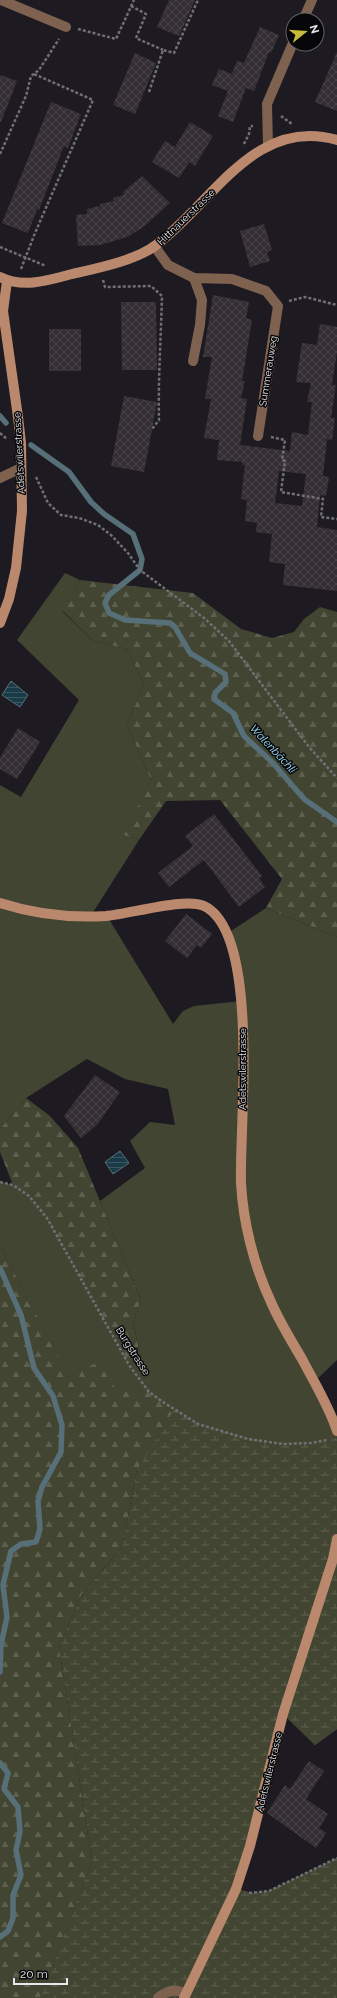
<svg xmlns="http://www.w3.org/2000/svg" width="337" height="1998" font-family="Raleway,sans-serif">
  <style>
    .grass { fill: #424531 }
    .forest { fill: url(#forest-firs) }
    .wetland { fill: url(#wetland-marsh) }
    .water { fill: url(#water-rules); stroke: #576f78 }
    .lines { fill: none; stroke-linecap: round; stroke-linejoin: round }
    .stream { stroke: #576f78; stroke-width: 5.5 }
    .building { fill: url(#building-cross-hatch); fill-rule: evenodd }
    .path { stroke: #706f74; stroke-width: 2.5; stroke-dasharray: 3 2; stroke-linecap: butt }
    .lane { stroke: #7f6150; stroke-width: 10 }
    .street { stroke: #7f6150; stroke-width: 10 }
    .secondary { stroke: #b9886d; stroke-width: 10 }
    .labels { text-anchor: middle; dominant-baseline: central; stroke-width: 3; stroke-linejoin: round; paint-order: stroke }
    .street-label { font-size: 10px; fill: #e8e7eb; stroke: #070709 }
    .water-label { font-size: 11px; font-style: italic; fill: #a0e1fa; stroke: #070709 }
  </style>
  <defs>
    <pattern id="forest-firs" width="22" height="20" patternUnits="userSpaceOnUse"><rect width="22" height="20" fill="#424531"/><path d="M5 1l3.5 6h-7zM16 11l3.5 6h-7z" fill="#5d604f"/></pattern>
    <pattern id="wetland-marsh" width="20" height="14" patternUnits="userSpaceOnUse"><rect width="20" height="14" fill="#424531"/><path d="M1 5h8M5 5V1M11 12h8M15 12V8" fill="none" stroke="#5d604f"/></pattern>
    <pattern id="water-rules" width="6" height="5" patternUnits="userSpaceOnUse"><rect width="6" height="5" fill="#193b47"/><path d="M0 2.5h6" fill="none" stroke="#3a5762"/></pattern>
    <pattern id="building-cross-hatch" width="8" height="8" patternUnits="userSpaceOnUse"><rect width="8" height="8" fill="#352f34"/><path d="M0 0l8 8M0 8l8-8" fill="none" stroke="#484348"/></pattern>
  </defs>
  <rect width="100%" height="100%" fill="#1d1b21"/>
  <path class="grass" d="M 65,573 L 80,580 L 63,612 L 93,641 L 127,649 L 144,684 L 127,725 L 151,780 L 125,835 L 139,840 L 90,917 L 107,916 L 173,1024 L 183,1011 L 194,1006 L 241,1001 L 228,933 L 266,908 L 337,937 L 337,1360 L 314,1382 L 337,1431 L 337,1729 L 315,1745 L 283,1714 L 237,1889 L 252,1893 L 269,1891 L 337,1858 L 337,1998 L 40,1998 L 92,1861 L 149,1392 L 117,1392 L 69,1378 L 0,1246 L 0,1182 L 13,1185 L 29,1196 L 47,1218 L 129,1365 L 141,1358 L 133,1322 L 141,1300 L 100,1201 L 145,1168 L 130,1141 L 150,1122 L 175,1125 L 168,1089 L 125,1079 L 87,1059 L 26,1098 L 0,1129 L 0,785 L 21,797 L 79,700 L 17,640 Z"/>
  <g class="forest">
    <path d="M 80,580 L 193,593 L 241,629 L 272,638 L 294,632 L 304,619 L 320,607 L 337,612 L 337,937 L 266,908 L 282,879 L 220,800 L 166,801 L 139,840 L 124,835 L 151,780 L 127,725 L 144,684 L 127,649 L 93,641 L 63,611 Z"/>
    <path d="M 26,1098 L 50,1116 L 78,1148 L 141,1300 L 133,1322 L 141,1358 L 129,1365 L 47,1218 L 29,1196 L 13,1185 L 0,1152 L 0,1129 Z"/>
    <path d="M 0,1246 L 69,1377 L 100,1361 L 117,1392 L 149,1392 L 174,1410 L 137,1470 L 122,1547 L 82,1594 L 59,1646 L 92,1861 L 40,1998 L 0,1998 Z"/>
  </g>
  <path class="wetland" d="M 174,1410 C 225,1439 279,1450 337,1438 L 337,1729 L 315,1745 L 283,1714 L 237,1889 L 252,1893 L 269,1891 L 337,1858 L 337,1998 L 40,1998 L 92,1861 L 59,1646 L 82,1594 L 122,1547 L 137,1470 Z"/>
  <g class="water">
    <path d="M 11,681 L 28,695 L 20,707 L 2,695 Z"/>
    <path d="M 120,1151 L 129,1163 L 113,1174 L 105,1162 Z"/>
  </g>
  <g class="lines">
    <g class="stream">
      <path d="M 0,416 L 6,423"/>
      <path d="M 31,445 L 69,472 L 91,502 L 104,514 L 133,534 L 142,559 L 140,570 L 109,595 L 105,603 L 109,613 L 125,620 L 170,623 L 175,627 L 190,653 L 225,674 L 226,682 L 215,693 L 214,699 L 233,713 L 244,736 L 272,762 L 304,799 L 337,822"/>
      <path d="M 0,1268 L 21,1315 L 34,1368 L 53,1396 L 62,1425 L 61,1452 L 42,1487 L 38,1501 L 40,1529 L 36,1542 L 21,1544 L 11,1551 L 3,1585 L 7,1617 L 1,1645 L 0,1672"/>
      <path d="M 0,1763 L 8,1773 L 4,1789 L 18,1807 L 20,1832 L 16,1850 L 21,1875 L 13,1895 L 13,1918 L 8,1931 L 0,1937"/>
    </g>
  </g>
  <g class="building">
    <path d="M 169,0 L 195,0 L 179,36 L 157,27 Z"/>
    <path d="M 260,27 L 279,35 L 271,53 L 269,52 L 254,91 L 246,88 L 233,122 L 218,116 L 228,91 L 212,85 L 219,69 L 232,74 L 237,61 L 244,63 Z"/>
    <path d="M 337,52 L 337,111 L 315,102 Z"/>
    <path d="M 135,53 L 156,63 L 135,114 L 113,105 Z"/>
    <path d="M 0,75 L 17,81 L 1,122 L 0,122 Z"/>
    <path d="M 51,102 L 81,114 L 68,148 L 64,146 L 39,210 L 37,209 L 28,233 L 2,223 Z"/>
    <path d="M 190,122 L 213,136 L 195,166 L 189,162 L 179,178 L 152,162 L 165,141 L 175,147 Z"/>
    <path d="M 142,176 L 170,203 L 142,228 L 127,237 L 100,245 L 78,246 L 76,215 L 87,214 L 87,209 L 100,206 L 100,204 L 114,201 L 113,198 L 124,195 L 123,192 Z"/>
    <path d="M 264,224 L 272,250 L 267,252 L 270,261 L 250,267 L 240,231 Z"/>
    <path d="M 213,295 L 249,302 L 246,318 L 252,320 L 242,381 L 245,381 L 241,398 L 247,399 L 240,445 L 290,451 L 292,432 L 308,435 L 312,402 L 307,402 L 311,383 L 296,382 L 302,343 L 317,345 L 320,324 L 337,327 L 337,351 L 332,385 L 336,385 L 331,418 L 335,418 L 332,440 L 327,439 L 323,476 L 329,477 L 326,496 L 320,495 L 317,527 L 337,530 L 337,591 L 283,585 L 285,564 L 269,562 L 272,534 L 256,532 L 257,523 L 245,521 L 247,500 L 241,499 L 245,465 L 242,465 L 242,462 L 217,460 L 219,440 L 204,438 L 211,399 L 205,399 L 212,357 L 203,357 ZM 279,471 L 306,474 L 302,506 L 275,503 Z"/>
    <path d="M 121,302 L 156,302 L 157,370 L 122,370 Z"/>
    <rect x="49" y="329" width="32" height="42"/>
    <path d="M 124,396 L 157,402 L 144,472 L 111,466 Z"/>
    <path d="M 18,728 L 40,742 L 17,779 L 0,769 L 0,758 Z"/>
    <path d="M 214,814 L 262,876 L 259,878 L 265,887 L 239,907 L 204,860 L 169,887 L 158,873 L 193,846 L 185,836 Z"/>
    <path d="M 186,914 L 212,934 L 201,948 L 197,945 L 187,958 L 165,941 Z"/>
    <path d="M 95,1075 L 120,1092 L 97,1125 L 81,1138 L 64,1116 Z"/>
    <path d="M 309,1761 L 324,1771 L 306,1799 L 328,1814 L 319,1828 L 326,1833 L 316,1848 L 267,1813 L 285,1785 L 290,1789 Z"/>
  </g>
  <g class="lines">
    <g class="path">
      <path d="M 131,6 L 146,14 L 136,38 L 163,50"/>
      <path d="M 78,29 L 116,39 L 134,0"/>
      <path d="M 149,92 L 163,50 L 174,53 L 198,0"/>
      <path d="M 281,116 L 292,124"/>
      <path d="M 244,144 L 249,134 L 250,126 L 253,126"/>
      <path d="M 0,154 L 26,96 L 31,76 L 39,70 L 59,39"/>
      <path d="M 0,247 L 46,266"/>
      <path d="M 21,269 L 35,233 L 93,100 L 34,74"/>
      <path d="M 103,280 L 105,287 L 151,286 L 162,296 C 161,337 158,379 159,420 L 152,429"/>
      <path d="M 289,301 L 305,297 L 337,305"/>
      <path d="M 0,433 L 7,439"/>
      <path d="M 271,437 L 285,440 L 282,460 L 285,461 L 281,492 L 323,499 L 321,517 L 337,519"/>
      <path d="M 36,477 L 48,503 L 61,515 L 79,518 L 98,525 L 111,535 L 128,553 L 140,570 L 204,618 L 229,641 L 309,747 L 337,778"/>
      <path d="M 0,1182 L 13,1185 L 29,1196 L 47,1218 L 129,1365 L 149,1392 L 163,1402 L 198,1424 L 248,1439 L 283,1444 L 311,1443 L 327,1440"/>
      <path d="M 249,1893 L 269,1891 L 337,1858"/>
    </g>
    <g class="lane">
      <path d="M 155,247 L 168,265 L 194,278 L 232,279 L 266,291 L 278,306 L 258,436"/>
      <path d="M 193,361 L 200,325 L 202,300 L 194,278"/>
      <path d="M 0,478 L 21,468"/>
    </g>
    <g class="street">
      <path d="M 1,0 L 66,27"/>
      <path d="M 303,20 L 312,0"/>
      <path d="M 268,146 L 267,104 L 293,43"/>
      <path d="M 158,1998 C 168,1990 174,1989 186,1993"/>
    </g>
    <g class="secondary">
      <path d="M 0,277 C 22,288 46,281 68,275 C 93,269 136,261 156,245 C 212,204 254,116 337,140"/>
      <path d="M 0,623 L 9,599 L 16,568 L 22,511 L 21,443 L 18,417 L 3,311 L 7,281"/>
      <path d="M 0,903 C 34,914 71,918 106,916 C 131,914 185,897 204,906 C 261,933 239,1127 241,1183 C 243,1222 254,1266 271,1302 C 279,1321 291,1340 302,1359 C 314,1382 329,1406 337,1431"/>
      <path d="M 184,1998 L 236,1889 L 250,1846 L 283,1714 L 333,1559 L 337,1539"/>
    </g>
  </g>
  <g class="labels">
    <g class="street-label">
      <text transform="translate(186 217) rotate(-44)">Hittnauerstrasse</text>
      <text transform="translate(268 371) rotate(-81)">Summerauweg</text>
      <text transform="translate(19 453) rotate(-93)">Adetswilerstrasse</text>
      <text transform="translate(242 1069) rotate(-90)">Adetswilerstrasse</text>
      <text transform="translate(133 1351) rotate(58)">Burgstrasse</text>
      <text transform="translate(269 1772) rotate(-76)">Adetswilerstrasse</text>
    </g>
    <g class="water-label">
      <text transform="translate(273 749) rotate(47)">Walenbächli</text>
    </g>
  </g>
  <g transform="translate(305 32) rotate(73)"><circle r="19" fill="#070709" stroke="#616163"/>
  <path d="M0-3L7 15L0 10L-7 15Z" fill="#caba3a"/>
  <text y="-6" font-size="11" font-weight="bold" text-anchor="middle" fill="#e8e7eb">N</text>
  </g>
  <path d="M14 1978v6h53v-6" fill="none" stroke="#e8e7eb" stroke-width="2"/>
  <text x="20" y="1978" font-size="12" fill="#e8e7eb" stroke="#070709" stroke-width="3" paint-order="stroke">20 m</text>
</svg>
